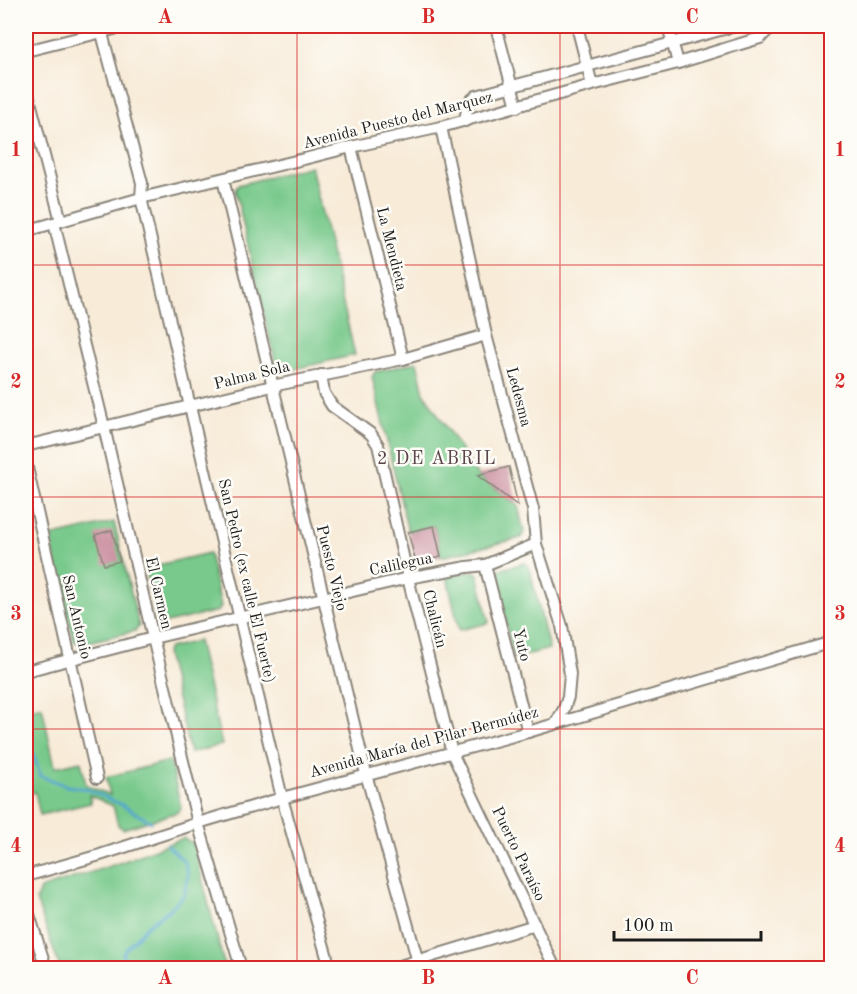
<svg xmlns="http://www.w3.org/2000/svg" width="857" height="994" font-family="'Old Standard TT',serif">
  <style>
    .green { fill: #78c98b; stroke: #4a7254; stroke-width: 1.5 }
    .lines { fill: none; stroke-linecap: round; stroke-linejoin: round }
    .stream { stroke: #52a5cd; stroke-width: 3 }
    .building { fill: #cc92a3 }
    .minor-casing { stroke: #8a847a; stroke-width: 14 }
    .minor { stroke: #fff; stroke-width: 10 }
    .grid { fill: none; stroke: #d62828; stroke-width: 1.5; stroke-opacity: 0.55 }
    .labels { text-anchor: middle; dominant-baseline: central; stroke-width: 5; stroke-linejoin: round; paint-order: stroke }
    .street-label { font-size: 16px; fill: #1c1c1c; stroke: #fdfcf7 }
    .neighbourhood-label { font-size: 18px; letter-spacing: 1.5px; fill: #5a454b; stroke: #fdfcf7 }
    .neatline { fill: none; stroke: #d62828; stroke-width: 2 }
    .grid-label { font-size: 20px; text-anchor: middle; font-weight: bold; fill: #d62828 }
  </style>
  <rect width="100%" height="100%" fill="#fdfcf7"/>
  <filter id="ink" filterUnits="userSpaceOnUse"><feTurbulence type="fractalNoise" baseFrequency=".0167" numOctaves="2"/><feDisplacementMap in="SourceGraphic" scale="12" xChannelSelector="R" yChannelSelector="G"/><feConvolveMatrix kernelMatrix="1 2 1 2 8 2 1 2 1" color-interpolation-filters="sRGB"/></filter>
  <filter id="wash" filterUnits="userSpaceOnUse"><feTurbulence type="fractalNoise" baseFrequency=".008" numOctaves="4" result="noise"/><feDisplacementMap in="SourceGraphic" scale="24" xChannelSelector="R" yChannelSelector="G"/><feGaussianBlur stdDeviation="1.35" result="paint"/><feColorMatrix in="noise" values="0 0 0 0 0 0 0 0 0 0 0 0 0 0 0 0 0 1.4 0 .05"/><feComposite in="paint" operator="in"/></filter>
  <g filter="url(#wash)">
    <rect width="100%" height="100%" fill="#f8ebd8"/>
    <g class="green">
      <path d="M 311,166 L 355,355 L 282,372 L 277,369 L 235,190 L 238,185 Z"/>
      <path d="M 417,362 L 424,393 L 477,475 L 518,506 L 524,532 L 521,538 L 441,557 L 434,526 L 408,532 L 372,377 L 375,372 Z"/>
      <path d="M 114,522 L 139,626 L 135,631 L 79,644 L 74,641 L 50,537 Z"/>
      <path d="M 209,553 L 221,606 L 218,611 L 162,624 L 157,621 L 145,568 Z"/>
      <path d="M 524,563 L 529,566 L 549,649 L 514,658 L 495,575 L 498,570 Z"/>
      <path d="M 473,571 L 478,574 L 489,623 L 459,630 L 447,577 Z"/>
      <path d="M 198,641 L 222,745 L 190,753 L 166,653 L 169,648 Z"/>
      <path d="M 42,706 L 55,767 L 81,761 L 86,785 L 110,795 L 106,777 L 170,761 L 181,807 L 178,812 L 123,829 L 118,825 L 113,806 L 89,795 L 91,803 L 40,815 L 35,792 L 29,793 L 26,780 L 26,710 Z"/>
      <path d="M 183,838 L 193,843 L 225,968 L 60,968 L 36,900 L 40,889 L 122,862 Z"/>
    </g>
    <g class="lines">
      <g class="stream">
        <path d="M 26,743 L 31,749 L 41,776 L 67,786 L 87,789 L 122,805 L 151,822"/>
        <path d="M 123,968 L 123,952 L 148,925 L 170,909 L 184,895 L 188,874 L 184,861 L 167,845"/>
      </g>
    </g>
    <g id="blocks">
      <g class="building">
        <path d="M 509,467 L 518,506 L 477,475 Z"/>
        <path d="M 434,526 L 441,557 L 420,562 L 415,559 L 408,532 Z"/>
        <path d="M 112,530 L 120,561 L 104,565 L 95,535 Z"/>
      </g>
    </g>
  </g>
  <g filter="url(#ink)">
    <use href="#blocks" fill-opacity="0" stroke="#8a847a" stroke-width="1.5"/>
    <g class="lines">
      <defs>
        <g id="minor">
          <path d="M 100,26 L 142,183 L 141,198 L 282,798 L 330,968"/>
          <path d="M 496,26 L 517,107"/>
          <path d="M 577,26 L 592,85"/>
          <path d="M 668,26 L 678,63"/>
          <path d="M 26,51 L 126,26"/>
          <path d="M 26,86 L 61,221"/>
          <path d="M 465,121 L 468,103 L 476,96 L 735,26"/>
          <path d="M 441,127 L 486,335 L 533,509 L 536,544 L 562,626 L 570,674 L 568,697 L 564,709 L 556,723"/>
          <path d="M 351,147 L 403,359"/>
          <path d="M 223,179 L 366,774 L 418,962"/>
          <path d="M 54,223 L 104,427 L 153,638 L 198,823 L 241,968"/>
          <path d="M 26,231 L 141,198 L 304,159 L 351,147 L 441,127 L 592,85 L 678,63 L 760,38 L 770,28 L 771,26"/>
          <path d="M 321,375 L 324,393 L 332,406 L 371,434 L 378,445 L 408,578 L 452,753 L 555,968"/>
          <path d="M 26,446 L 272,386 L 403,359 L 486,335"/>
          <path d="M 26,463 L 97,778"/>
          <path d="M 485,565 L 528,732"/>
          <path d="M 26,671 L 153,638 L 408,578 L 467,567 L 485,565 L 536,544"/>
          <path d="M 26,876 L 100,855 L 198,823 L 282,798 L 528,732 L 832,642"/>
          <path d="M 26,905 L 46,968"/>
          <path d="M 393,968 L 535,925"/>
        </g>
      </defs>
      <use href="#minor" class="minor-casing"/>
      <use href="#minor" class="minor"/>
    </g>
  </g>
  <path class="grid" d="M 297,26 L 297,968M 560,26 L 560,968M 26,265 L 832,265M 26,497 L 832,497M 26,729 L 832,729"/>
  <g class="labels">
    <g class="street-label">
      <text transform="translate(398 121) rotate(-14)">Avenida Puesto del Marquez</text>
      <text transform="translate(391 249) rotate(76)">La Mendieta</text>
      <text transform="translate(252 376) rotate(-14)">Palma Sola</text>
      <text transform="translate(518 397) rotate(75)">Ledesma</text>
      <text transform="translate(401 565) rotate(-12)">Calilegua</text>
      <text transform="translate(331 568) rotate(76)">Puesto Viejo</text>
      <text transform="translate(246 581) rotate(77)">San Pedro (ex calle El Fuerte)</text>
      <text transform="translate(158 593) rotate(77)">El Carmen</text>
      <text transform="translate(76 617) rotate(77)">San Antonio</text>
      <text transform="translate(434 619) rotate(76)">Chalicán</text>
      <text transform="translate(521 645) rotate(76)">Yuto</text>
      <text transform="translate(424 743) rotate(-15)">Avenida María del Pilar Bermúdez</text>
      <text transform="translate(518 854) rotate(64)">Puerto Paraíso</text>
    </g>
    <g class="neighbourhood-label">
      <text x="437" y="459">2 DE ABRIL</text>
    </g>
  </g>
  <rect width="857" height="994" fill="none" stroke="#fdfcf7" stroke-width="66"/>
  <path d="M614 931v9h147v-9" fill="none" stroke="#1c1c1c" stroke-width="3"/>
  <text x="623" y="931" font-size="18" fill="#1c1c1c" stroke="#fdfcf7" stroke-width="4.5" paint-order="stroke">100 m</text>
  <rect x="33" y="33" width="791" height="928" class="neatline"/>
  <g class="grid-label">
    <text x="165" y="23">A</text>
    <text x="428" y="23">B</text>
    <text x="692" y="23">C</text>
    <text x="16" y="156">1</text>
    <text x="840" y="156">1</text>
    <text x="16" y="388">2</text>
    <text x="840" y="388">2</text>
    <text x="16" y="620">3</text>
    <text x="840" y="620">3</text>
    <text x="16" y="852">4</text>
    <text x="840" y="852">4</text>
    <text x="165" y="984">A</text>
    <text x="428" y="984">B</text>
    <text x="692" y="984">C</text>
  </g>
</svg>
